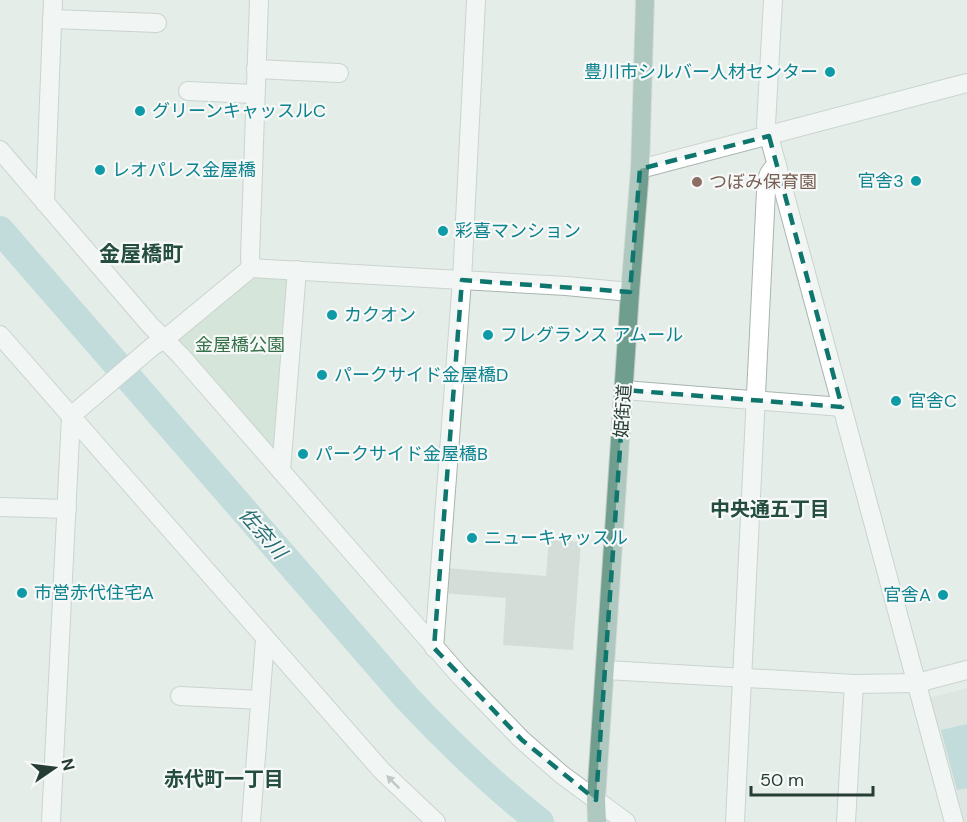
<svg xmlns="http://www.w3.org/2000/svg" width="967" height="822" font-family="'DM Sans','Noto Sans JP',sans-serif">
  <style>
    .built { fill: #d4ddd8 }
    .green { fill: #c1dbc6 }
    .water { fill: #94c7cb }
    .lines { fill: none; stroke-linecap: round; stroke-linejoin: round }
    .river { stroke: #94c7cb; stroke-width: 28 }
    .minor-casing { stroke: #a8b5af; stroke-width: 20 }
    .major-casing { stroke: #c2c9c6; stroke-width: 20 }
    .minor { stroke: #fff; stroke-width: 18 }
    .major { stroke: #6f9d8e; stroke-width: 18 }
    .oneway { fill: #929e9a }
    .marked { fill: none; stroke: #0f766e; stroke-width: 4.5; stroke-dasharray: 12 8; stroke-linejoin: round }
    .culture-dot { fill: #0f9aa8; stroke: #f6f9f7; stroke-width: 2 }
    .education-dot { fill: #8d6e63; stroke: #f6f9f7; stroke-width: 2 }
    .labels { text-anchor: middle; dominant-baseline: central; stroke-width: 4.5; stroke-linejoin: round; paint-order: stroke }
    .culture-label { font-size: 18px; fill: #0d838f; stroke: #f6f9f7; text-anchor: start }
    .education-label { font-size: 18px; fill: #785e54; stroke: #f6f9f7; text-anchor: start }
    .park-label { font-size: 18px; fill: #356f47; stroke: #f6f9f7 }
    .street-label { font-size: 18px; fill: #263d35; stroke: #f6f9f7 }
    .neighbourhood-label { font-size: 20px; font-weight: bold; fill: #244d40; stroke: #f6f9f7 }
    .water-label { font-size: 20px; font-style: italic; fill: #266c73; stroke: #f6f9f7 }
    .quarter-label { font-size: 21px; font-weight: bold; fill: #244d40; stroke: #f6f9f7 }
  </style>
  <rect width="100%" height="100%" fill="#e5ede9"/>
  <g class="built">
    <path d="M 549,539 L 581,542 L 573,650 L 503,645 L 506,598 L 443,593 L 445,568 L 546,576 Z"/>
    <path d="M 967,688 L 967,822 L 955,822 L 921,700 Z"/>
  </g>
  <path class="green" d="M 251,277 L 285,277 L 290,282 L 276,446 L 269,447 L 180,344 L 179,337 Z"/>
  <path class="water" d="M 967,724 L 967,788 L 957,790 L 941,730 Z"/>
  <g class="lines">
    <path class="river" d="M 0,230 L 406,697 C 448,742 492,784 540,822"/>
    <defs>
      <g id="minor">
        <path d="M 773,0 L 766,125 L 954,822"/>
        <path d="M 52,19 L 157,23"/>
        <path d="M 256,69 L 339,73"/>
        <path d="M 188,91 L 255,94"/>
        <path d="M 0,150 L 150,325 L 180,355 L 460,676 L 522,740 L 561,774 L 626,822"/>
        <path d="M 640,169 L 967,83"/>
        <path d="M 45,203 L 53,0"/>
        <path d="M 251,268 L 250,257 L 259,0"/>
        <path d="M 0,335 L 382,771 L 436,822"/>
        <path d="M 624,390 L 842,407"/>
        <path d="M 281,471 L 297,270"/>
        <path d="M 0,507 L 67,509"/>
        <path d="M 434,648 L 462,280 L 476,0"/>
        <path d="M 606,670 L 854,684 L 917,683 L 967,670"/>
        <path d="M 180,696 L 260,700"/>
        <path d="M 51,822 L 71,416 L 153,346 L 165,339 L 251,268 L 566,286 L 630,292"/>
        <path d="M 251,822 L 265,639"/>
        <path d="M 735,822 L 766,191 C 767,179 767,172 777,165"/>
        <path d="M 846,822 L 854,684"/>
      </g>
      <path id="major" d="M 597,822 L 596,800 L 630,292 L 640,169 L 645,0"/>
    </defs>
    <use href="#minor" class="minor-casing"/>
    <use href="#major" class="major-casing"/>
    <use href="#minor" class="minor"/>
    <use href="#major" class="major"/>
  </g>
  <defs><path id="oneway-solid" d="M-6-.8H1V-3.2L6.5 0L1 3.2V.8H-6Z" transform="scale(1.5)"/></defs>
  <use class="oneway" href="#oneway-solid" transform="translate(393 782) rotate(-135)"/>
  <path d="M0 0H967V822H0ZM 769,136 L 842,407 L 624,390 L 596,800 L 522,740 L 434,648 L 462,280 L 630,292 L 640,169 Z" fill="#e5ede9" fill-opacity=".55" fill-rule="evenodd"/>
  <path class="marked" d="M 769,136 L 842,407 L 624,390 L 596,800 L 522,740 L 434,648 L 462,280 L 630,292 L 640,169 Z"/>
  <g class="culture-dot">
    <circle cx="830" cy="72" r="6"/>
    <circle cx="140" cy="111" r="6"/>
    <circle cx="100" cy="170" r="6"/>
    <circle cx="916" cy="181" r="6"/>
    <circle cx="443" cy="231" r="6"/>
    <circle cx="332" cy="315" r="6"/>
    <circle cx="488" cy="335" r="6"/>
    <circle cx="322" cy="375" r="6"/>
    <circle cx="896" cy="401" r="6"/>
    <circle cx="303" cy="454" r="6"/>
    <circle cx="472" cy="538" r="6"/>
    <circle cx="22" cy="593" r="6"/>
    <circle cx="943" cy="595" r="6"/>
  </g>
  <circle class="education-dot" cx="697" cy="182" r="6"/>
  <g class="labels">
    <g class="culture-label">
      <text x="818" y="72" text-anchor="end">豊川市シルバー人材センター</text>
      <text x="152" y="111">グリーンキャッスルC</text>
      <text x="112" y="170">レオパレス金屋橋</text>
      <text x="904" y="181" text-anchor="end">官舎3</text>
      <text x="455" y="231">彩喜マンション</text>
      <text x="344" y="315">カクオン</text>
      <text x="500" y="335">フレグランス アムール</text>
      <text x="334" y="375">パークサイド金屋橋D</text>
      <text x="908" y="401">官舎C</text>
      <text x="315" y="454">パークサイド金屋橋B</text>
      <text x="484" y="538">ニューキャッスル</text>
      <text x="34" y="593">市営赤代住宅A</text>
      <text x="931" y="595" text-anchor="end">官舎A</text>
    </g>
    <g class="education-label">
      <text x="709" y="182">つぼみ保育園</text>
    </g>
    <g class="park-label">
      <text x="240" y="345">金屋橋公園</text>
    </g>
    <g class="street-label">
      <text transform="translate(623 411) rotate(-86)">姫街道</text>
    </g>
    <g class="neighbourhood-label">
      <text x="770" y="509">中央通五丁目</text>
      <text x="224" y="779">赤代町一丁目</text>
    </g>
    <g class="water-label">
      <text transform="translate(263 533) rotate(49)">佐奈川</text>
    </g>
    <g class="quarter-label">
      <text x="141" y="254">金屋橋町</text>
    </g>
  </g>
  <g transform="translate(54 768) rotate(76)" stroke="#f6f9f7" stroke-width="4.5" paint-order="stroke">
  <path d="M0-4.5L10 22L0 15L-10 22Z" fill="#263d35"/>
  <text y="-9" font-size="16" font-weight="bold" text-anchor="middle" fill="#263d35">N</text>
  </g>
  <path d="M751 786v9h122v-9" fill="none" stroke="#263d35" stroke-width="3"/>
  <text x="760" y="786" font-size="18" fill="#263d35" stroke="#f6f9f7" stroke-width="4.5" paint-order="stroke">50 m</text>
</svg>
